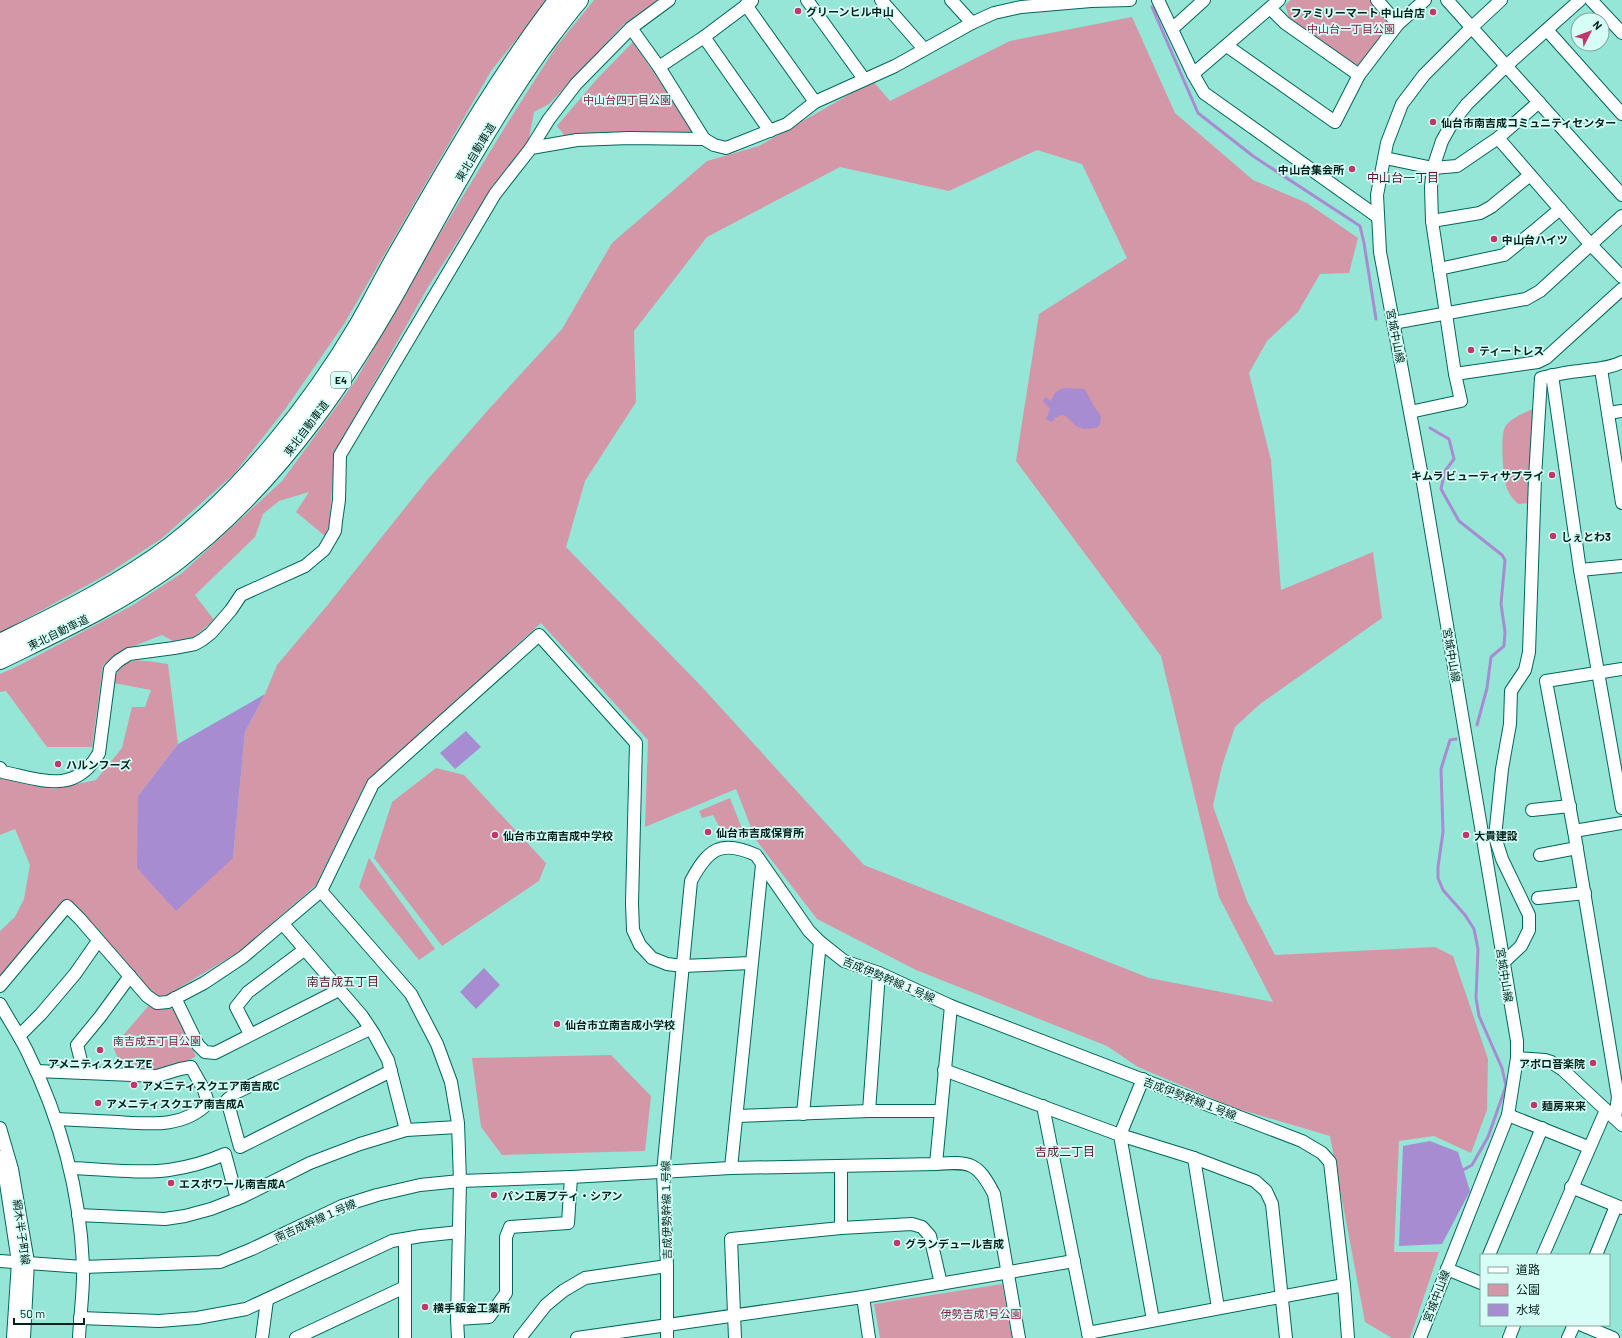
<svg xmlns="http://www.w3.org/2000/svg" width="1622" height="1338" font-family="Barlow,'Noto Sans JP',sans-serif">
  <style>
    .green { fill: #d497a7; fill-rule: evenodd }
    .water { fill: #a88cd2 }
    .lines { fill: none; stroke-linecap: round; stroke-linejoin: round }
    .stream { stroke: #a88cd2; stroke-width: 3 }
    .minor-casing { stroke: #00665b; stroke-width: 14 }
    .highway-casing { stroke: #00665b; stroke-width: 20 }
    .minor { stroke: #fff; stroke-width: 12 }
    .highway { stroke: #fff; stroke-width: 18 }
    .poi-dot { fill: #c1366b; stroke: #d7fef6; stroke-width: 1.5 }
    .labels { text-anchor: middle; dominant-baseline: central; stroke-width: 3.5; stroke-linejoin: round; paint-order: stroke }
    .shield { fill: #d7fef6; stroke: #40635d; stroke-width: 1 }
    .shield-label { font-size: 10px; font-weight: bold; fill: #00211c }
    .poi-label { font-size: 11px; font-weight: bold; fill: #00211c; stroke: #d7fef6; text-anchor: start }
    .park-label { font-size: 11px; fill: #801f44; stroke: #d7fef6 }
    .street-label { font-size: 11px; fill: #00211c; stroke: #d7fef6 }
    .neighbourhood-label { font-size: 12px; fill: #59162f; stroke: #d7fef6 }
  </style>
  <rect width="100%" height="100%" fill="#95e6d7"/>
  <g class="green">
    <path d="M 0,0 L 548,0 L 491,71 L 344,324 L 286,408 L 234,474 L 161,539 L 104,576 L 0,633 Z"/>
    <path d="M 594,0 L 659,0 L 624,24 L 549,104 L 534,112 L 527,149 L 486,197 L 428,287 L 335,452 L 329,526 L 325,536 L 296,512 L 309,492 L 279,501 L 263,514 L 255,537 L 195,595 L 214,620 L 194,637 L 173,641 L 162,635 L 124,650 L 103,665 L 92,747 L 47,747 L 6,691 L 0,692 L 0,674 L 20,665 L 133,605 L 182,573 L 282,481 L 356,380 L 430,250 L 510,119 L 556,47 Z"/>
    <path d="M 1291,0 L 1373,0 L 1393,24 L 1370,50 L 1358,66 L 1304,31 L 1289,17 L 1285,5 Z"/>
    <path d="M 1132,17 L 1175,113 L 1253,180 L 1307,203 L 1358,238 L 1349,273 L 1320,274 L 1298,312 L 1267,341 L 1249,373 L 1271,460 L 1281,590 L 1373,552 L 1382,618 L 1260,704 L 1235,727 L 1222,766 L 1213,806 L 1247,901 L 1275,955 L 1435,947 L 1453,956 L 1488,1059 L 1487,1110 L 1471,1153 L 1434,1136 L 1399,1141 L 1394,1252 L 1439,1252 L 1410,1338 L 1392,1338 L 1365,1322 L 1330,1136 L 1235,1108 L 1138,1067 L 1107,1046 L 916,970 L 817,919 L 756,840 L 736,789 L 645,827 L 648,740 L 541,623 L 366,782 L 316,885 L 240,951 L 159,1000 L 69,899 L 0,976 L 0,931 L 15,917 L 24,899 L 30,865 L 15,829 L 0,835 L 0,777 L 53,789 L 96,780 L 122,748 L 132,707 L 145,707 L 151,690 L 114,683 C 119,652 145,661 168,664 L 178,744 L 138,796 L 233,858 L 245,732 L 265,694 L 277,665 L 326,607 L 428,479 L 488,410 L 562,329 L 612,243 L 707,161 L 759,146 L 873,81 L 890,101 L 1010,41 ZM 1037,150 L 1082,164 L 1127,258 L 1039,314 L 1016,461 L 1161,656 L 1219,897 L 1273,1002 L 1149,978 L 864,865 L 702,687 L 566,547 L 585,481 L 636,402 L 634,331 L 707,237 L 840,167 L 949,191 Z"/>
    <path d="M 633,42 L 694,132 L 691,134 L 565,136 L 557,126 L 597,79 Z"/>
    <path d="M 1534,408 L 1530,503 L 1518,504 C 1513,499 1508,493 1506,486 C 1503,476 1500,435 1505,427 C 1511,417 1525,413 1534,408 Z"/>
    <path d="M 436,768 L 464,775 L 546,863 L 539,881 L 442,946 L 374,858 L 392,802 Z"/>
    <path d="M 730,798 L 746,839 L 724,836 L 713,815 L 702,818 L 699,811 Z"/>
    <path d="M 369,858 L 435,949 L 419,960 L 359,887 Z"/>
    <path d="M 151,1003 L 160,1008 L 174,1009 L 196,1056 C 173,1072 150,1070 123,1070 L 113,1047 Z"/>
    <path d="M 611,1055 L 651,1096 L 645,1151 L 502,1155 L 481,1127 L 472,1058 Z"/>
    <path d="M 1002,1284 L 1012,1338 L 880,1338 L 874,1304 Z"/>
  </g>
  <g class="water">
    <path d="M 1065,388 L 1084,389 C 1091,398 1092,406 1101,416 L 1100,425 L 1096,428 L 1084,429 L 1076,426 L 1066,416 L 1061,415 L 1055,418 L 1052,422 L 1046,419 L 1050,409 L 1043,401 L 1046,397 L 1051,401 C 1054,393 1056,390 1065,388 Z"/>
    <path d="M 265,694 L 245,732 L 233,858 L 176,911 L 137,868 L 138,796 L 178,744 Z"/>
    <path d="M 466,731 L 481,747 L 455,769 L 440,753 Z"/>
    <path d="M 484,968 L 500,985 L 476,1009 L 460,992 Z"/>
    <path d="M 1430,1141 L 1458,1152 L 1470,1191 L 1442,1244 L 1399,1246 L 1403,1146 Z"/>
  </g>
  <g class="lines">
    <g class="stream">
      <path d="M 1152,7 L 1198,113 L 1253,156 L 1360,226 L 1364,243 L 1376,319"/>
      <path d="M 1430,428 L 1449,439 L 1454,459 L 1445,471 L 1441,489 L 1459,521 L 1502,555 L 1505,560 L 1501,604 L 1505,632 L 1504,646 L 1491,657 L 1487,688 L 1477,725"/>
      <path d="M 1456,739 L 1450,740 L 1441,769 L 1443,832 L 1438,867 L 1438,878 L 1443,890 L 1465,915 L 1474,929 L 1478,949 L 1476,998 L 1479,1016 L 1502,1068 L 1506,1086 L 1488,1137 L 1472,1165 L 1463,1170"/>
    </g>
    <defs>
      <g id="minor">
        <path d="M 807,0 L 864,79"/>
        <path d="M 881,0 L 924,49"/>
        <path d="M 951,0 L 972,23"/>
        <path d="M 1158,0 L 1193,74 L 1204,93 L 1378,217"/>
        <path d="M 1377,0 L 1398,24"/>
        <path d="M 1447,0 L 1622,195"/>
        <path d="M 1591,0 L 1622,33"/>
        <path d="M 746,5 L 815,102"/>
        <path d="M 1270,8 L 1285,23 L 1359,75"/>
        <path d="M 631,28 L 659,67 L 704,139"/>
        <path d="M 1172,29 L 1204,0"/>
        <path d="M 1547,30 L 1622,114"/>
        <path d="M 704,37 L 770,131"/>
        <path d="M 1227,46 L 1335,122 L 1359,75 L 1398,24 L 1425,0"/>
        <path d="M 659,67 L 704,37 L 752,1"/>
        <path d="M 1193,74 L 1279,0"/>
        <path d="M 1498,138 L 1591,245 L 1622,277"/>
        <path d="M 531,148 L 577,140 L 629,138 L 704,139 L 714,145 L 726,148 L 787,124 L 815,102 L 895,66 L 972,23 L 994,13 L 1021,7 L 1091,1 L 1130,0"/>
        <path d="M 1385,158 L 1433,168 L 1457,166 L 1498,138 L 1539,102"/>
        <path d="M 1432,221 L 1480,213 L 1491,207 L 1530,175"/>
        <path d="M 1439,269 L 1504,255 L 1534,231 L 1560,209"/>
        <path d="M 1393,323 L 1526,299 L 1540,291 L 1622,216"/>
        <path d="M 1601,369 L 1622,503"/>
        <path d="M 1455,374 L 1538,362 L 1546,358 L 1622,289"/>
        <path d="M 1552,375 L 1580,570 L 1622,808"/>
        <path d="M 1410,412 L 1461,401 L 1455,374 L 1432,221 L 1431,187 L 1433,168 L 1442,141 L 1452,123 L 1467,104 L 1506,66 L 1580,0"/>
        <path d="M 1608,413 L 1622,411"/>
        <path d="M 1580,570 L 1622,566"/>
        <path d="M 0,768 L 3,772 C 43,780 75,795 99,753 L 110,669 L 118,661 L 129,654 L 174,648 L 195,644 L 202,640 L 211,633 L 231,610 L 241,595 L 305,566 L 324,550 L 335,531 L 336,521 L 339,500 L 340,455 L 495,194 L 531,148 L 549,119 L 576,84 L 631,28 L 669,0"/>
        <path d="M 1532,810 L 1570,806"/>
        <path d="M 1574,831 L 1622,823"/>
        <path d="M 1540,855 L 1577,848"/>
        <path d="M 321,891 L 411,994 L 437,1044 L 451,1082 L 458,1123 L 460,1181 L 457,1319"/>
        <path d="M 1538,898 L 1585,893"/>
        <path d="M 283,924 L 362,1016 L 374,1034 L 388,1060 L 406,1130"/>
        <path d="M 1503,963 L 1521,946 L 1529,930 L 1529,915 L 1502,859 L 1495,837 L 1502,769 L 1510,724 L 1511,691 L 1525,670 L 1529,652 L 1535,478 L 1541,378 C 1554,375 1566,372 1579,371 C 1593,369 1609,369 1622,362"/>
        <path d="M 0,986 L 67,906 L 80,919 L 147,996 L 157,1003 L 168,1002 L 204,983 L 243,957 L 321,891 L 373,784 L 539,635 L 636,743 L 632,903 L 633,930 L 640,945 L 652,958 L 667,964 L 683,966 L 751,963"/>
        <path d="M 175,998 L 198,1045 L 205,1052 L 215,1053 L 339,990"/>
        <path d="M 0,1004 C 9,1020 19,1035 27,1051 C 60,1118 80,1190 83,1265 C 84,1289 80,1314 79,1338"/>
        <path d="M 370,1029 L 235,1093 L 227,1100 L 240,1147 L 391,1071"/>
        <path d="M 250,1034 L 236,1007 L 248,992 L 304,950"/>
        <path d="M 19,1036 L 41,1014 L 75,974 L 98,941"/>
        <path d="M 1517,1058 L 1545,1060 L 1551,1062 L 1563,1070 L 1622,1125"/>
        <path d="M 944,1070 L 1120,1135 L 1194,1158 L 1255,1181 L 1266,1191 L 1272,1204 L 1286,1338"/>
        <path d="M 36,1071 L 157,1076 L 180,1069 L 191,1067 L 204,1090 L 208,1103 C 184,1128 150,1124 118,1122 C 97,1121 77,1120 56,1119"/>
        <path d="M 84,1073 L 77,1045 L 100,1017 L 130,976"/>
        <path d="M 1143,1079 L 1120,1135 L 1153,1320"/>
        <path d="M 1043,1106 L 1089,1338"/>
        <path d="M 869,1111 L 879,973"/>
        <path d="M 803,1114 L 820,942"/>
        <path d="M 1508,1115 L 1588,1147"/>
        <path d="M 737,1116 L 869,1111 L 940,1111"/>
        <path d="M 1615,1118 L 1618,1097 L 1574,831 L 1546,681 L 1622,669"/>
        <path d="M 0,1128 L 12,1169 L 28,1262 L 24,1338"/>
        <path d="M 0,1157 L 4,1170 L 18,1262 L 13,1338"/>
        <path d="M 1194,1158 L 1218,1308"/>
        <path d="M 936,1164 L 951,1006"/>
        <path d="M 841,1166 L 841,1228"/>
        <path d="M 70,1168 C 102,1169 138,1174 169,1170 C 189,1167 207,1162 225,1154 L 237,1199"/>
        <path d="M 731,1168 L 762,865"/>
        <path d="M 1571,1187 L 1622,1208"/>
        <path d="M 78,1215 L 165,1219 L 185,1216 L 211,1209 L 242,1197 L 310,1163 L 360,1144 L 406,1130 L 458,1127"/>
        <path d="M 1489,1255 L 1542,1128"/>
        <path d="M 1543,1255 L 1606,1110"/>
        <path d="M 1596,1255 L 1616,1206"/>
        <path d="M 0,1261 L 83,1267 L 220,1262 L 252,1249 L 342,1206 L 377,1195 L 420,1185 L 460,1181 L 571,1177 L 731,1168 L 936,1164 C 971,1161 978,1163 994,1194 L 1019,1338"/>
        <path d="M 1447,1269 L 1481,1283"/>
        <path d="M 863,1297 L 869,1338"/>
        <path d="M 80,1318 L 159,1321 L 197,1318 L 246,1309 L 392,1241 L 421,1236 L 459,1232"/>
        <path d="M 1582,1325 L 1613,1338"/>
        <path d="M 1088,1333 L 1344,1285"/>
        <path d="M 262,1338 L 267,1300"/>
        <path d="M 296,1338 L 405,1287"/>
        <path d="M 405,1338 L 405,1239"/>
        <path d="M 458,1338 L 457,1319 L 489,1317 L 506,1293 L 506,1237 L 510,1227 L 568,1223 L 571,1177"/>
        <path d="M 520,1338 L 546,1305 L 563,1291 L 585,1278 L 667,1266"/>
        <path d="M 577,1338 L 863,1297 L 1074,1261"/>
        <path d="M 667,1338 L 667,1266 L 663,1172 L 691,881 C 708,849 721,839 756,855 L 809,931 L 820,942 L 844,961 L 879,973 L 951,1006 L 1302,1141 L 1322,1153 L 1330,1162 L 1344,1285 L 1348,1338"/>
        <path d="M 735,1338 L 731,1239 L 841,1228 L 912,1224 L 922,1227 L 930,1236 L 941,1284"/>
        <path d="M 1420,1338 L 1508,1115 L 1517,1058 L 1517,1041 L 1421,471 L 1380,252 L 1377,195 L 1387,143 L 1402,104 L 1424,75 L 1472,27 L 1501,0"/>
        <path d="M 1509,1338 L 1514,1325"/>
        <path d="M 1568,1338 L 1574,1325"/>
      </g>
      <g id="highway">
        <path d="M 0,643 C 59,614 118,586 171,546 C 244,489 312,404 359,324 C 373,300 385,275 399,251 C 449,165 497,79 558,0"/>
        <path d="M 0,660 C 61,630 118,604 173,564 C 185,555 196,545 208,535 C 286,466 346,380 397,290 C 442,209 486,126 540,50 C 553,33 565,16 579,0"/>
      </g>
    </defs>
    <use href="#minor" class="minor-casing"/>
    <use href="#highway" class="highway-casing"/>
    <use href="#minor" class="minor"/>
    <use href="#highway" class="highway"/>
  </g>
  <g class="poi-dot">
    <circle cx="798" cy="11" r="4"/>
    <circle cx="1433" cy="12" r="4"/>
    <circle cx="1433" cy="122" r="4"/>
    <circle cx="1352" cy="169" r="4"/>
    <circle cx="1494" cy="239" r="4"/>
    <circle cx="1471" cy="350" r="4"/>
    <circle cx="1552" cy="475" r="4"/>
    <circle cx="1553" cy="536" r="4"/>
    <circle cx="58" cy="764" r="4"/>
    <circle cx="708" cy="832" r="4"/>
    <circle cx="495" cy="835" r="4"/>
    <circle cx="1466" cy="835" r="4"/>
    <circle cx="557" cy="1024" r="4"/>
    <circle cx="100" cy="1050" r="4"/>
    <circle cx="1593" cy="1063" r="4"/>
    <circle cx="134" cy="1085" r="4"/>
    <circle cx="98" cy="1103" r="4"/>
    <circle cx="1534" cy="1105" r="4"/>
    <circle cx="171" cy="1183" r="4"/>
    <circle cx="494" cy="1195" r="4"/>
    <circle cx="897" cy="1243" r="4"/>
    <circle cx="425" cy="1307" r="4"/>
  </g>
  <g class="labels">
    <rect class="shield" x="331" y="372" width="20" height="16" rx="3"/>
    <g class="shield-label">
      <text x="341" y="380">E4</text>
    </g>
    <g class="poi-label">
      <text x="806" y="11">グリーンヒル中山</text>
      <text x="1425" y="12" text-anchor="end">ファミリーマート 中山台店</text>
      <text x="1441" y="122">仙台市南吉成コミュニティセンター</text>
      <text x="1344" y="169" text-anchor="end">中山台集会所</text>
      <text x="1502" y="239">中山台ハイツ</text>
      <text x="1479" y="350">ティートレス</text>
      <text x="1544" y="475" text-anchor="end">キムラ ビューティサプライ</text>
      <text x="1561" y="536">しぇとわ3</text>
      <text x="66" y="764">ハルンフーズ</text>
      <text x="716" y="832">仙台市吉成保育所</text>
      <text x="503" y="835">仙台市立南吉成中学校</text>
      <text x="1474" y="835">大貴建設</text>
      <text x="565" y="1024">仙台市立南吉成小学校</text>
      <text x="100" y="1063" text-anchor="middle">アメニティスクエアE</text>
      <text x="1585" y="1063" text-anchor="end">アポロ音楽院</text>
      <text x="142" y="1085">アメニティスクエア南吉成C</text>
      <text x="106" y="1103">アメニティスクエア南吉成A</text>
      <text x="1542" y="1105">麺房来来</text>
      <text x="179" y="1183">エスポワール南吉成A</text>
      <text x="502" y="1195">パン工房プティ・シアン</text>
      <text x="905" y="1243">グランデュール吉成</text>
      <text x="433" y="1307">横手鈑金工業所</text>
    </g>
    <g class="park-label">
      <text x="1351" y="28">中山台一丁目公園</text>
      <text x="627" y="99">中山台四丁目公園</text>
      <text x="157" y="1040">南吉成五丁目公園</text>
      <text x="981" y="1313">伊勢吉成1号公園</text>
    </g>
    <g class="street-label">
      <text transform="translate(475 152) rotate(-59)">東北自動車道</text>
      <text transform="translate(1396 336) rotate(79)">宮城中山線</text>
      <text transform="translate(306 428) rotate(-53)">東北自動車道</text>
      <text transform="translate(58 632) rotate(-26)">東北自動車道</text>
      <text transform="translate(1452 655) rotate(80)">宮城中山線</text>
      <text transform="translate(1505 975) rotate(81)">宮城中山線</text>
      <text transform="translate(889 979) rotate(23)">吉成伊勢幹線１号線</text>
      <text transform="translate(1190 1098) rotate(21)">吉成伊勢幹線１号線</text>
      <text transform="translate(666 1210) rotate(-91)">吉成伊勢幹線１号線</text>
      <text transform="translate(315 1220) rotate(-24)">南吉成幹線１号線</text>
      <text transform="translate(22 1232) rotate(82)">綱木半子町線</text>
      <text transform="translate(1436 1296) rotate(-69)">宮城中山線</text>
    </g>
    <g class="neighbourhood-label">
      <text x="1403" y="177">中山台一丁目</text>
      <text x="343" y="981">南吉成五丁目</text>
      <text x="1065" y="1151">吉成二丁目</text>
    </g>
  </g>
  <rect x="1480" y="1254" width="130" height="72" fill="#d7fef6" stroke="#81a69f"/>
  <rect x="1488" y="1267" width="20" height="6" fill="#ffffff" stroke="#81a69f"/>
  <text x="1516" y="1274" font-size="12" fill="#00211c">道路</text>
  <rect x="1488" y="1284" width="20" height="12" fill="#d497a7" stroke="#81a69f"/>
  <text x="1516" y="1294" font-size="12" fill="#00211c">公園</text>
  <rect x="1488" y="1304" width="20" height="12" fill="#a88cd2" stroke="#81a69f"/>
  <text x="1516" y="1314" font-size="12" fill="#00211c">水域</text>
  <g transform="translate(1590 32) rotate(48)"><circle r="19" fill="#d7fef6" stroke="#81a69f"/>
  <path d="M0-3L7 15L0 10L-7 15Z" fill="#c1366b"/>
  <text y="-6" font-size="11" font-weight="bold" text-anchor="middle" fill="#00211c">N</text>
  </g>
  <path d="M14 1318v6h70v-6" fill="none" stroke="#00211c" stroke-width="2"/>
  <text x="20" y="1318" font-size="12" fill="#00211c" stroke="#d7fef6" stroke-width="3" paint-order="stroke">50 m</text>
</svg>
